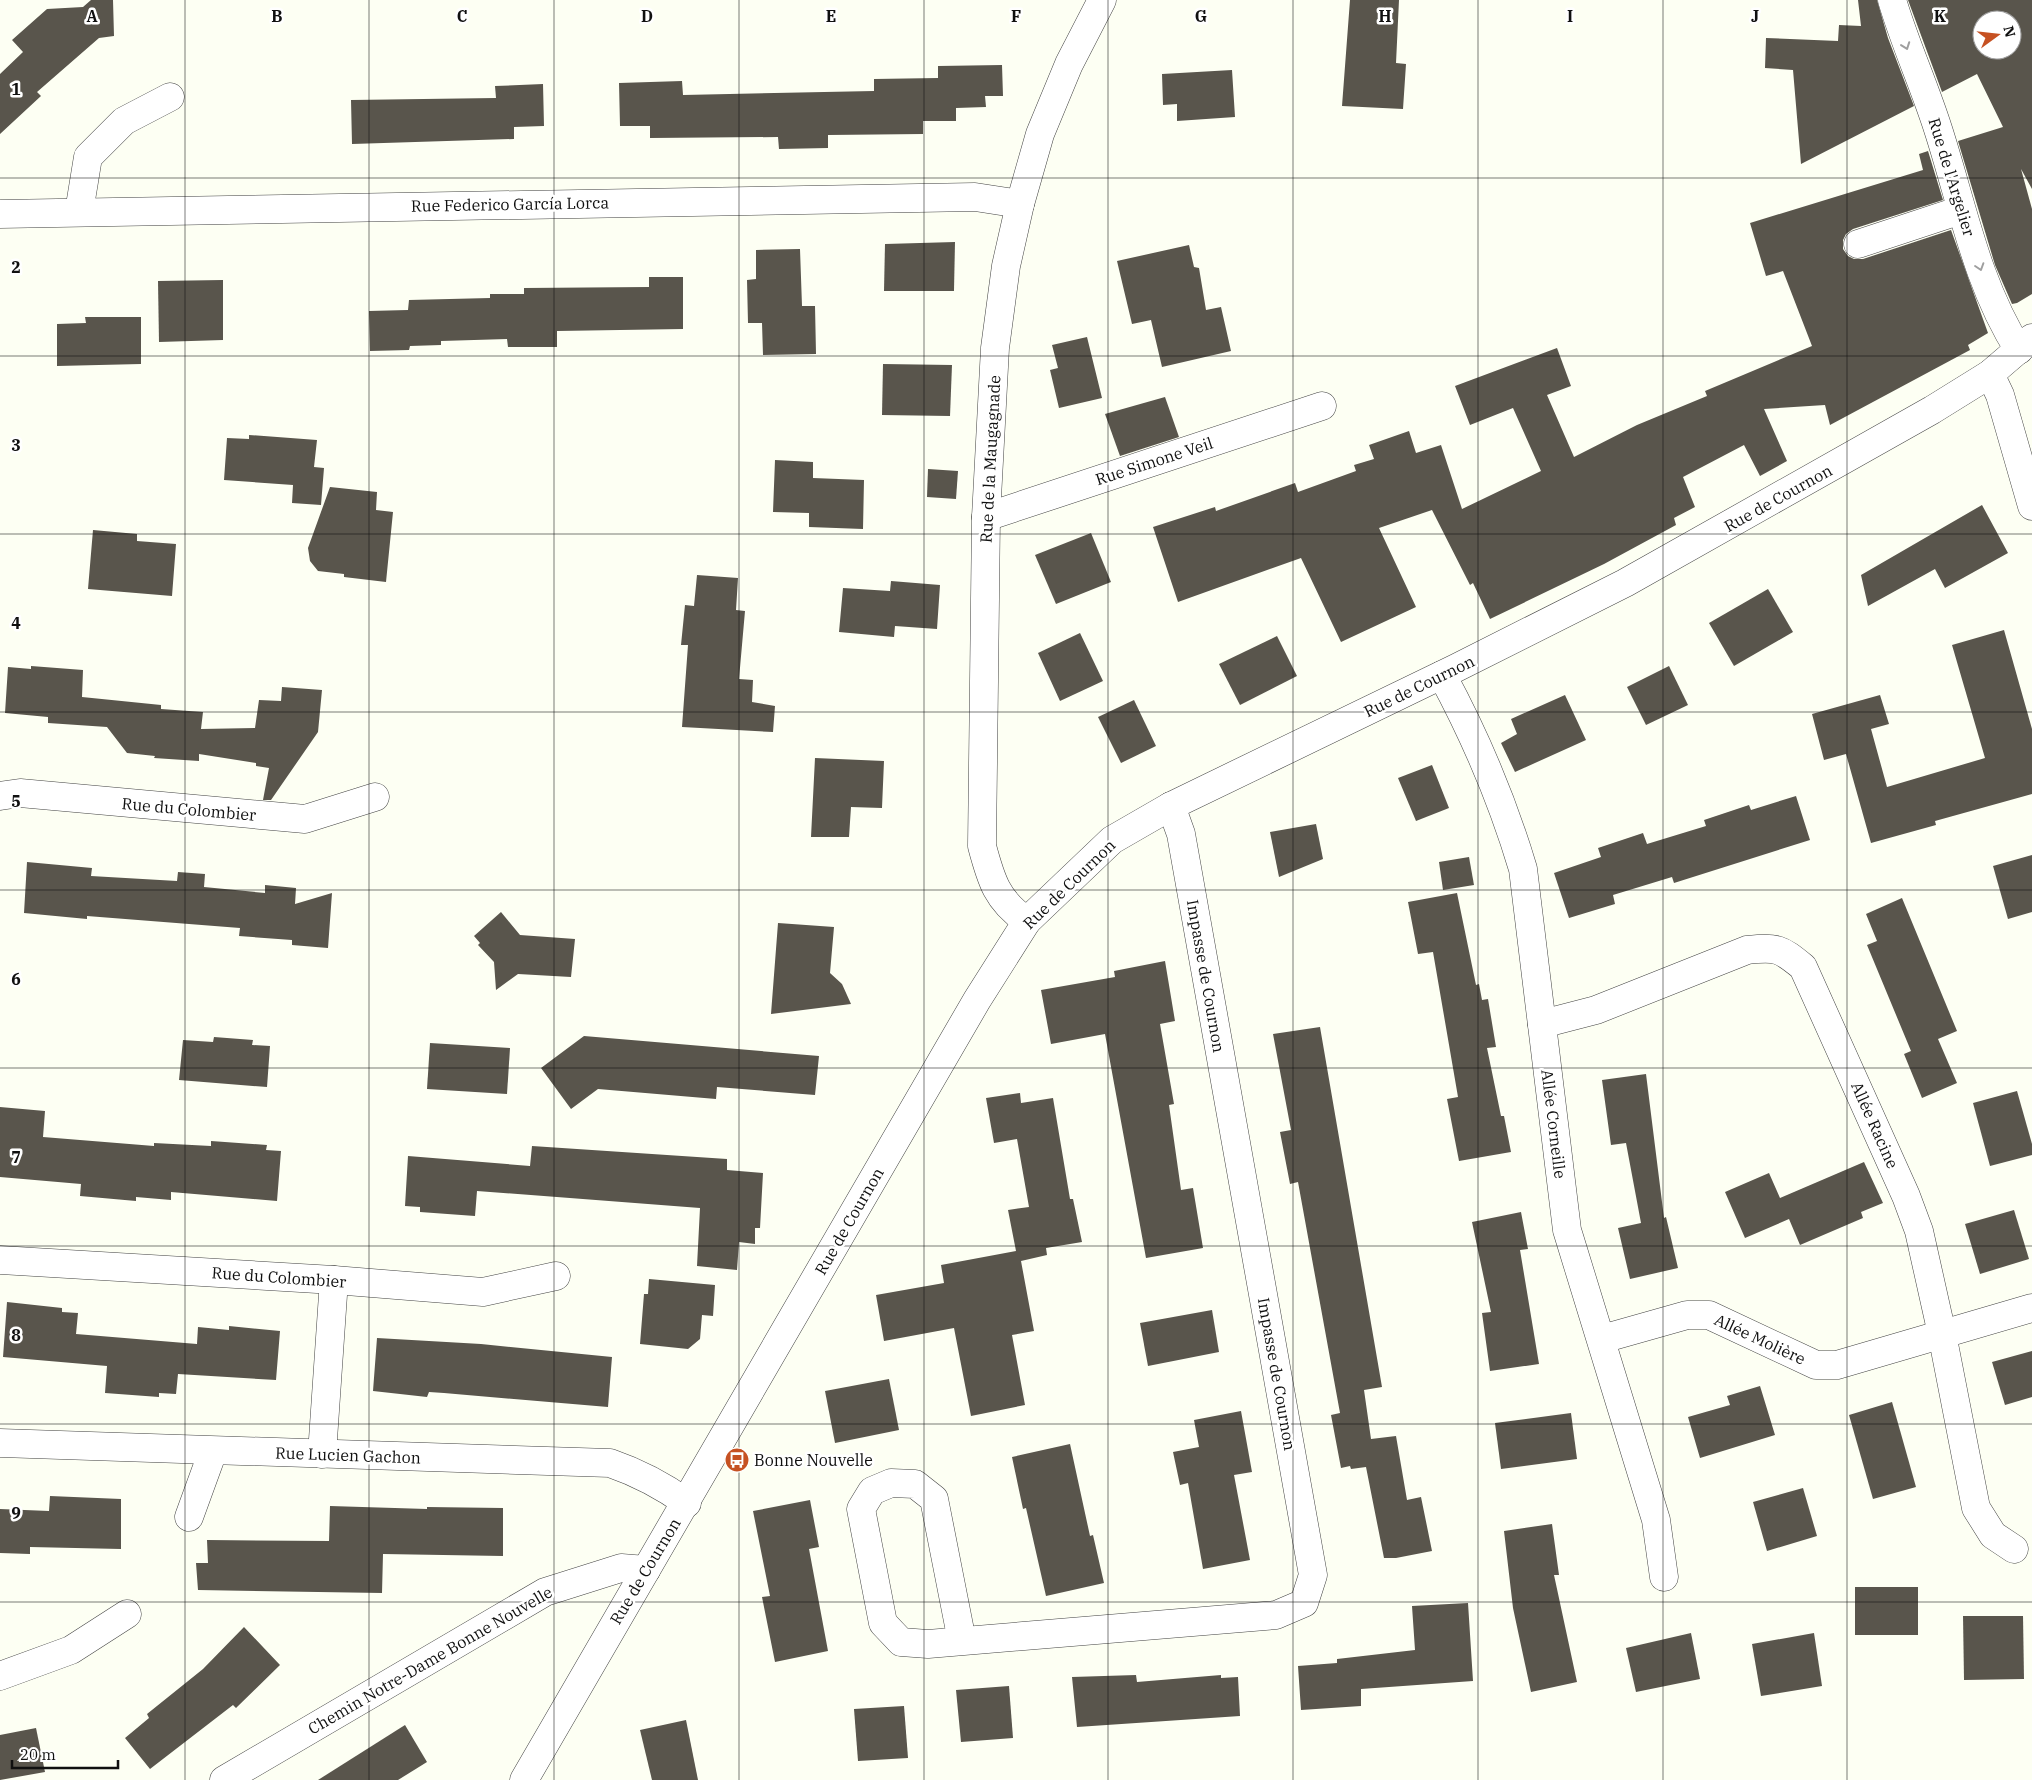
<svg xmlns="http://www.w3.org/2000/svg" width="2032" height="1780" font-family="'IBM Plex Serif',serif">
  <style>
    .building { fill: #59554c; fill-rule: evenodd }
    .lines { fill: none; stroke-linecap: round; stroke-linejoin: round }
    .minor-casing { stroke: #434343; stroke-width: 29 }
    .tertiary-casing { stroke: #434343; stroke-width: 29 }
    .minor { stroke: #fff; stroke-width: 28 }
    .tertiary { stroke: #fff; stroke-width: 28 }
    .oneway { stroke: #9f9f9f }
    .grid { fill: none; stroke: #101010; stroke-width: 1; stroke-opacity: 0.55 }
    .labels { text-anchor: middle; dominant-baseline: central; stroke-width: 5; stroke-linejoin: round; paint-order: stroke }
    .street-label { font-size: 16px; fill: #101010; stroke: #fff }
    .poi-label { font-size: 16px; fill: #101010; stroke: #fff; text-anchor: start }
    .grid-label { font-size: 16px; text-anchor: middle; font-weight: bold; fill: #101010; stroke: #fff; stroke-width: 5; stroke-linejoin: round; paint-order: stroke }
  </style>
  <rect width="100%" height="100%" fill="#fdfff3"/>
  <g class="building">
    <path d="M 91,0 L 113,0 L 114,36 L 99,38 L 37,92 L 41,96 L 0,134 L 0,74 L 23,52 L 12,40 L 47,9 L 83,7 Z"/>
    <path d="M 1350,0 L 1399,0 L 1396,63 L 1406,64 L 1403,109 L 1342,106 Z"/>
    <path d="M 1858,0 L 1877,0 L 1888,38 L 1914,106 L 1801,164 L 1793,70 L 1765,68 L 1766,38 L 1838,41 L 1839,25 L 1861,26 Z"/>
    <path d="M 1908,0 L 2032,0 L 2032,189 L 2021,169 L 2032,209 L 2032,294 L 2017,303 L 2012,304 L 1995,265 L 1958,141 L 2003,127 L 1977,74 L 1942,92 ZM 1982,20 L 2012,20 L 2012,50 L 1982,50 Z"/>
    <path d="M 1002,65 L 1003,96 L 985,96 L 986,107 L 956,108 L 956,121 L 923,121 L 923,134 L 828,135 L 828,148 L 779,149 L 778,137 L 650,138 L 650,126 L 620,126 L 619,83 L 682,81 L 683,95 L 874,91 L 874,79 L 938,78 L 938,66 Z"/>
    <path d="M 1232,70 L 1235,117 L 1177,121 L 1177,104 L 1163,105 L 1162,74 Z"/>
    <path d="M 543,84 L 544,126 L 514,127 L 514,139 L 352,144 L 351,100 L 496,98 L 495,86 Z"/>
    <path d="M 1928,151 L 1943,200 L 1853,229 L 1846,234 L 1843,240 L 1843,249 L 1848,256 L 1854,259 L 1863,259 L 1951,230 L 1988,333 L 1968,345 L 1970,350 L 1830,425 L 1825,405 L 1764,409 L 1787,461 L 1760,476 L 1744,445 L 1683,477 L 1695,507 L 1674,518 L 1676,525 L 1604,564 L 1490,619 L 1473,583 L 1470,585 L 1432,510 L 1379,528 L 1416,607 L 1341,642 L 1301,558 L 1178,602 L 1153,527 L 1215,507 L 1216,511 L 1295,483 L 1298,492 L 1356,471 L 1354,465 L 1374,459 L 1369,445 L 1409,431 L 1416,453 L 1441,445 L 1462,509 L 1541,471 L 1513,408 L 1470,425 L 1455,386 L 1557,348 L 1571,386 L 1547,395 L 1574,457 L 1637,425 L 1707,396 L 1705,391 L 1812,346 L 1783,271 L 1766,276 L 1750,223 L 1923,170 L 1919,154 Z"/>
    <path d="M 955,242 L 954,291 L 884,291 L 885,244 Z"/>
    <path d="M 1189,245 L 1194,267 L 1199,268 L 1206,310 L 1221,307 L 1231,351 L 1162,367 L 1151,320 L 1132,324 L 1117,261 Z"/>
    <path d="M 800,249 L 802,306 L 815,306 L 816,354 L 763,355 L 762,323 L 748,323 L 747,280 L 756,279 L 756,250 Z"/>
    <path d="M 649,277 L 683,277 L 683,329 L 557,331 L 557,347 L 508,347 L 507,339 L 441,341 L 441,345 L 410,346 L 409,350 L 370,351 L 369,311 L 408,310 L 409,300 L 490,298 L 490,294 L 524,294 L 524,288 L 649,287 Z"/>
    <path d="M 223,280 L 223,340 L 159,342 L 158,281 Z"/>
    <path d="M 85,317 L 141,317 L 141,364 L 57,366 L 57,324 L 86,323 Z"/>
    <path d="M 1087,337 L 1102,398 L 1059,408 L 1050,370 L 1058,368 L 1052,345 Z"/>
    <path d="M 883,364 L 952,365 L 950,416 L 882,415 Z"/>
    <path d="M 1165,397 L 1179,437 L 1120,456 L 1105,414 Z"/>
    <path d="M 249,435 L 317,440 L 314,467 L 324,468 L 321,505 L 292,503 L 293,485 L 224,480 L 227,438 L 249,439 Z"/>
    <path d="M 775,460 L 813,462 L 813,478 L 864,480 L 863,529 L 809,527 L 809,513 L 773,512 Z"/>
    <path d="M 928,469 L 958,471 L 956,499 L 927,497 Z"/>
    <path d="M 330,487 L 377,492 L 376,510 L 393,512 L 386,582 L 344,577 L 344,574 L 318,571 L 310,561 L 308,548 Z"/>
    <path d="M 1982,505 L 2008,553 L 1945,588 L 1935,569 L 1868,606 L 1861,575 Z"/>
    <path d="M 93,530 L 137,534 L 137,541 L 176,544 L 172,596 L 88,589 Z"/>
    <path d="M 1091,533 L 1111,582 L 1056,604 L 1035,555 Z"/>
    <path d="M 697,575 L 738,578 L 736,610 L 745,611 L 739,679 L 753,680 L 752,702 L 775,706 L 773,732 L 682,727 L 688,645 L 681,645 L 685,605 L 694,606 Z"/>
    <path d="M 891,581 L 940,585 L 937,629 L 895,626 L 894,637 L 839,632 L 843,588 L 890,591 Z"/>
    <path d="M 1768,589 L 1793,632 L 1734,666 L 1709,623 Z"/>
    <path d="M 2004,630 L 2032,729 L 2032,794 L 1935,821 L 1936,825 L 1871,843 L 1846,754 L 1824,760 L 1812,714 L 1880,695 L 1889,724 L 1871,729 L 1887,787 L 1985,758 L 1952,645 Z"/>
    <path d="M 1080,633 L 1103,681 L 1060,701 L 1038,653 Z"/>
    <path d="M 1277,636 L 1297,676 L 1240,705 L 1219,664 Z"/>
    <path d="M 31,666 L 83,670 L 82,697 L 161,705 L 161,709 L 203,712 L 201,729 L 255,728 L 259,700 L 281,701 L 282,687 L 322,690 L 318,732 L 271,800 L 263,800 L 269,768 L 256,766 L 256,763 L 199,754 L 199,761 L 154,758 L 155,756 L 127,753 L 107,727 L 48,723 L 48,717 L 5,713 L 8,667 L 31,669 Z"/>
    <path d="M 1669,666 L 1688,705 L 1646,725 L 1627,687 Z"/>
    <path d="M 1565,695 L 1586,740 L 1515,772 L 1501,743 L 1517,734 L 1511,719 Z"/>
    <path d="M 1134,700 L 1156,746 L 1121,763 L 1098,717 Z"/>
    <path d="M 815,758 L 884,761 L 882,808 L 851,807 L 849,837 L 811,837 Z"/>
    <path d="M 1432,765 L 1449,808 L 1416,821 L 1398,778 Z"/>
    <path d="M 1796,796 L 1810,840 L 1674,883 L 1672,877 L 1613,895 L 1615,904 L 1569,918 L 1554,873 L 1601,857 L 1598,848 L 1643,833 L 1647,844 L 1706,826 L 1704,820 L 1749,805 L 1751,810 Z"/>
    <path d="M 1316,824 L 1323,859 L 1279,877 L 1270,832 Z"/>
    <path d="M 2032,855 L 2032,912 L 2008,919 L 1993,866 Z"/>
    <path d="M 1469,857 L 1474,885 L 1443,890 L 1439,862 Z"/>
    <path d="M 27,862 L 92,868 L 91,876 L 177,881 L 178,872 L 205,874 L 204,887 L 265,893 L 265,885 L 296,888 L 295,904 L 332,893 L 328,948 L 292,945 L 292,940 L 239,936 L 240,928 L 87,916 L 87,919 L 24,913 Z"/>
    <path d="M 1457,893 L 1476,985 L 1479,984 L 1482,1000 L 1488,999 L 1496,1047 L 1487,1048 L 1501,1116 L 1504,1116 L 1511,1152 L 1459,1161 L 1447,1099 L 1458,1097 L 1433,952 L 1418,954 L 1408,902 Z"/>
    <path d="M 1902,898 L 1957,1031 L 1938,1039 L 1957,1083 L 1922,1098 L 1904,1054 L 1911,1051 L 1867,945 L 1877,941 L 1866,914 Z"/>
    <path d="M 501,912 L 520,935 L 575,939 L 571,977 L 518,974 L 496,990 L 494,962 L 478,945 L 480,943 L 474,936 Z"/>
    <path d="M 778,923 L 834,927 L 830,973 L 842,984 L 851,1004 L 771,1014 Z"/>
    <path d="M 1165,961 L 1175,1021 L 1160,1024 L 1174,1104 L 1169,1105 L 1181,1190 L 1193,1188 L 1203,1248 L 1146,1258 L 1105,1034 L 1051,1044 L 1041,990 L 1115,977 L 1114,971 Z"/>
    <path d="M 1320,1027 L 1382,1387 L 1364,1390 L 1371,1439 L 1396,1436 L 1407,1500 L 1421,1497 L 1432,1551 L 1396,1558 L 1384,1558 L 1366,1467 L 1351,1469 L 1350,1466 L 1341,1468 L 1331,1415 L 1340,1413 L 1298,1182 L 1290,1184 L 1280,1132 L 1291,1130 L 1273,1034 Z"/>
    <path d="M 584,1036 L 819,1056 L 815,1095 L 717,1087 L 716,1099 L 598,1089 L 571,1109 L 541,1068 Z"/>
    <path d="M 214,1037 L 253,1040 L 252,1045 L 270,1046 L 267,1087 L 179,1080 L 183,1040 L 213,1042 Z"/>
    <path d="M 430,1043 L 510,1048 L 507,1094 L 427,1089 Z"/>
    <path d="M 1646,1074 L 1664,1218 L 1666,1217 L 1678,1268 L 1630,1279 L 1618,1228 L 1641,1223 L 1626,1143 L 1611,1145 L 1602,1080 Z"/>
    <path d="M 2017,1091 L 2032,1144 L 2032,1155 L 1990,1166 L 1973,1103 Z"/>
    <path d="M 1020,1093 L 1021,1103 L 1053,1098 L 1070,1199 L 1073,1199 L 1082,1242 L 1046,1248 L 1047,1255 L 1021,1261 L 1034,1331 L 1012,1335 L 1025,1405 L 971,1416 L 954,1328 L 884,1341 L 876,1295 L 944,1283 L 941,1265 L 1016,1251 L 1008,1210 L 1029,1207 L 1017,1139 L 994,1143 L 986,1098 Z"/>
    <path d="M 0,1107 L 45,1111 L 43,1137 L 154,1146 L 154,1143 L 211,1146 L 211,1141 L 267,1145 L 266,1150 L 281,1151 L 277,1201 L 171,1192 L 171,1200 L 136,1197 L 136,1201 L 80,1196 L 81,1184 L 0,1177 Z"/>
    <path d="M 532,1146 L 727,1159 L 727,1170 L 763,1173 L 760,1228 L 755,1228 L 755,1244 L 739,1242 L 737,1270 L 697,1266 L 700,1208 L 477,1191 L 475,1216 L 420,1212 L 420,1207 L 405,1206 L 408,1156 L 530,1166 Z"/>
    <path d="M 1864,1162 L 1883,1203 L 1861,1212 L 1863,1218 L 1800,1245 L 1789,1219 L 1745,1238 L 1725,1192 L 1769,1173 L 1780,1198 Z"/>
    <path d="M 2014,1210 L 2029,1259 L 1980,1274 L 1965,1224 Z"/>
    <path d="M 1521,1212 L 1528,1249 L 1520,1250 L 1539,1364 L 1490,1371 L 1482,1313 L 1491,1312 L 1472,1222 Z"/>
    <path d="M 649,1279 L 715,1285 L 713,1316 L 702,1315 L 700,1339 L 688,1349 L 640,1344 L 644,1294 L 648,1294 Z"/>
    <path d="M 7,1302 L 62,1308 L 62,1312 L 78,1313 L 76,1334 L 197,1344 L 198,1327 L 229,1330 L 229,1326 L 280,1331 L 276,1380 L 178,1374 L 176,1394 L 159,1393 L 159,1397 L 105,1393 L 107,1366 L 3,1357 Z"/>
    <path d="M 1212,1310 L 1219,1352 L 1148,1366 L 1140,1323 Z"/>
    <path d="M 377,1338 L 481,1344 L 612,1357 L 608,1407 L 444,1393 L 429,1392 L 427,1397 L 373,1391 Z"/>
    <path d="M 2032,1351 L 2032,1397 L 2005,1405 L 1992,1362 Z"/>
    <path d="M 889,1379 L 899,1430 L 835,1443 L 825,1391 Z"/>
    <path d="M 1760,1386 L 1775,1435 L 1700,1458 L 1688,1417 L 1730,1405 L 1727,1396 Z"/>
    <path d="M 1892,1402 L 1916,1487 L 1873,1499 L 1849,1415 Z"/>
    <path d="M 1241,1411 L 1252,1472 L 1234,1475 L 1250,1560 L 1203,1569 L 1188,1483 L 1180,1485 L 1173,1452 L 1199,1447 L 1194,1420 Z"/>
    <path d="M 1571,1413 L 1577,1459 L 1501,1469 L 1495,1423 Z"/>
    <path d="M 1070,1444 L 1090,1536 L 1093,1535 L 1104,1583 L 1046,1596 L 1026,1508 L 1023,1509 L 1012,1457 Z"/>
    <path d="M 1803,1488 L 1817,1536 L 1767,1551 L 1753,1502 Z"/>
    <path d="M 50,1496 L 121,1499 L 121,1549 L 30,1547 L 30,1554 L 0,1553 L 0,1509 L 49,1511 Z"/>
    <path d="M 810,1500 L 819,1547 L 809,1549 L 828,1651 L 775,1662 L 762,1597 L 770,1596 L 753,1511 Z"/>
    <path d="M 330,1506 L 427,1509 L 427,1507 L 503,1508 L 503,1556 L 383,1554 L 382,1593 L 198,1590 L 196,1563 L 208,1563 L 207,1540 L 329,1541 Z"/>
    <path d="M 1552,1524 L 1559,1575 L 1554,1575 L 1577,1682 L 1531,1692 L 1513,1608 L 1504,1531 Z"/>
    <rect x="1855" y="1587" width="63" height="48"/>
    <path d="M 1468,1603 L 1473,1681 L 1361,1689 L 1361,1706 L 1301,1710 L 1298,1666 L 1337,1663 L 1337,1659 L 1415,1650 L 1412,1606 Z"/>
    <path d="M 1963,1616 L 2023,1616 L 2024,1679 L 1964,1680 Z"/>
    <path d="M 244,1627 L 280,1665 L 236,1708 L 233,1705 L 150,1769 L 125,1738 L 149,1718 L 147,1714 L 203,1669 Z"/>
    <path d="M 1691,1633 L 1700,1679 L 1636,1692 L 1626,1648 Z"/>
    <path d="M 1814,1633 L 1822,1686 L 1761,1696 L 1752,1644 Z"/>
    <path d="M 1136,1675 L 1137,1682 L 1221,1675 L 1221,1678 L 1238,1677 L 1240,1716 L 1077,1727 L 1072,1677 Z"/>
    <path d="M 1009,1686 L 1013,1738 L 961,1742 L 956,1690 Z"/>
    <path d="M 904,1706 L 908,1758 L 858,1761 L 854,1709 Z"/>
    <path d="M 686,1720 L 698,1780 L 652,1780 L 640,1730 Z"/>
    <path d="M 405,1725 L 427,1762 L 398,1780 L 318,1780 Z"/>
    <path d="M 36,1728 L 45,1772 L 0,1780 L 0,1735 Z"/>
  </g>
  <g class="lines">
    <defs>
      <g id="minor">
        <path d="M 1102,0 L 1069,64 L 1040,134 L 1020,204 L 1006,266 L 995,348 L 986,517 L 982,846 C 991,880 997,901 1027,921 L 1112,840 L 1171,806 L 1456,668 L 1625,583 L 1932,410 L 1990,374 L 2032,338"/>
        <path d="M 1892,0 C 1905,44 1924,85 1938,129 C 1962,203 1976,283 2019,350"/>
        <path d="M 79,212 L 88,157 L 124,121 L 170,97"/>
        <path d="M 0,214 L 975,197 L 1020,204"/>
        <path d="M 1858,244 L 1961,210"/>
        <path d="M 1990,374 L 2000,395 L 2032,506"/>
        <path d="M 986,517 L 1322,406"/>
        <path d="M 1442,675 C 1475,736 1503,802 1523,869 L 1567,1230 L 1656,1520 L 1664,1577"/>
        <path d="M 0,796 L 20,793 L 305,819 L 375,797"/>
        <path d="M 1542,1024 L 1596,1010 L 1747,950 C 1777,947 1780,948 1803,967 L 1906,1196 L 1919,1231 L 1942,1334 L 1976,1508 L 1993,1535 L 2014,1549"/>
        <path d="M 0,1260 L 334,1280 L 483,1292 L 556,1276"/>
        <path d="M 1602,1339 L 1687,1315 L 1709,1315 L 1816,1365 L 1837,1365 L 2032,1308"/>
        <path d="M 0,1443 L 610,1463 C 639,1473 662,1485 687,1503"/>
        <path d="M 322,1454 L 334,1280"/>
        <path d="M 189,1517 L 213,1451"/>
        <path d="M 962,1641 L 934,1499 L 915,1484 L 891,1483 L 872,1491 L 861,1509 L 883,1623 L 901,1642 L 928,1644 L 1276,1615 L 1304,1603 L 1313,1575 L 1181,834 L 1171,806"/>
        <path d="M 0,1676 L 71,1650 L 127,1614"/>
        <path d="M 224,1780 L 545,1592 L 621,1568 L 646,1570"/>
      </g>
      <path id="tertiary" d="M 524,1780 L 977,1000 L 1027,921"/>
    </defs>
    <use href="#minor" class="minor-casing"/>
    <use href="#tertiary" class="tertiary-casing"/>
    <use href="#minor" class="minor"/>
    <use href="#tertiary" class="tertiary"/>
  </g>
  <defs><path id="oneway-chevron" d="M-2-3.5L2.5 0L-2 3.5" fill="none" stroke-width="1.6" stroke-linecap="round" stroke-linejoin="round" transform="scale(1.25)"/></defs>
  <g class="oneway">
    <use href="#oneway-chevron" transform="translate(1906 46) rotate(70)"/>
    <use href="#oneway-chevron" transform="translate(1980 267) rotate(72)"/>
  </g>
  <path class="grid" d="M 185,0 L 185,1780M 369,0 L 369,1780M 554,0 L 554,1780M 739,0 L 739,1780M 924,0 L 924,1780M 1108,0 L 1108,1780M 1293,0 L 1293,1780M 1478,0 L 1478,1780M 1663,0 L 1663,1780M 1847,0 L 1847,1780M 0,178 L 2032,178M 0,356 L 2032,356M 0,534 L 2032,534M 0,712 L 2032,712M 0,890 L 2032,890M 0,1068 L 2032,1068M 0,1246 L 2032,1246M 0,1424 L 2032,1424M 0,1602 L 2032,1602"/>
  <defs>
    <symbol id="bus-disc" viewBox="-11 -11 22 22"><circle r="9.5" fill="#c65122" stroke="#fff"/><path d="M-5-6H5V4H4V6H2V4H-2V6H-4V4H-5ZM-3.5-4V0h7V-4ZM-3.5 1.2v1.5H-2V1.2ZM2 1.2v1.5H3.5V1.2Z" fill="#fff"/></symbol>
  </defs>
  <g fill-rule="evenodd">
    <use href="#bus-disc" x="723" y="1446" width="28" height="28"/>
  </g>
  <g class="labels">
    <g class="street-label">
      <text transform="translate(1952 177) rotate(73)">Rue de l'Argelier</text>
      <text transform="translate(510 204) rotate(-1)">Rue Federico García Lorca</text>
      <text transform="translate(990 459) rotate(-87)">Rue de la Maugagnade</text>
      <text transform="translate(1154 461) rotate(-18)">Rue Simone Veil</text>
      <text transform="translate(1778 498) rotate(-29)">Rue de Cournon</text>
      <text transform="translate(1419 686) rotate(-26)">Rue de Cournon</text>
      <text transform="translate(189 809) rotate(5)">Rue du Colombier</text>
      <text transform="translate(1069 884) rotate(-44)">Rue de Cournon</text>
      <text transform="translate(1206 976) rotate(80)">Impasse de Cournon</text>
      <text transform="translate(1554 1124) rotate(83)">Allée Corneille</text>
      <text transform="translate(1875 1125) rotate(66)">Allée Racine</text>
      <text transform="translate(849 1221) rotate(-60)">Rue de Cournon</text>
      <text transform="translate(279 1277) rotate(4)">Rue du Colombier</text>
      <text transform="translate(1760 1339) rotate(25)">Allée Molière</text>
      <text transform="translate(1277 1374) rotate(80)">Impasse de Cournon</text>
      <text transform="translate(348 1455) rotate(2)">Rue Lucien Gachon</text>
      <text transform="translate(645 1571) rotate(-59)">Rue de Cournon</text>
      <text transform="translate(430 1660) rotate(-30)">Chemin Notre-Dame Bonne Nouvelle</text>
    </g>
    <g class="poi-label">
      <text x="754" y="1460">Bonne Nouvelle</text>
    </g>
  </g>
  <g class="grid-label">
    <text x="92" y="22">A</text>
    <text x="277" y="22">B</text>
    <text x="462" y="22">C</text>
    <text x="647" y="22">D</text>
    <text x="831" y="22">E</text>
    <text x="1016" y="22">F</text>
    <text x="1201" y="22">G</text>
    <text x="1385" y="22">H</text>
    <text x="1570" y="22">I</text>
    <text x="1755" y="22">J</text>
    <text x="1940" y="22">K</text>
    <text x="16" y="95">1</text>
    <text x="16" y="273">2</text>
    <text x="16" y="451">3</text>
    <text x="16" y="629">4</text>
    <text x="16" y="807">5</text>
    <text x="16" y="985">6</text>
    <text x="16" y="1163">7</text>
    <text x="16" y="1341">8</text>
    <text x="16" y="1519">9</text>
  </g>
  <g transform="translate(1997 35) rotate(75)"><circle r="24" fill="#ffffff" stroke="#9f9f9f"/>
  <path d="M0-4L9 19L0 12L-9 19Z" fill="#c65122"/>
  <text y="-8" font-size="14" font-weight="bold" text-anchor="middle" fill="#101010">N</text>
  </g>
  <path d="M12 1760v8h106v-8" fill="none" stroke="#101010" stroke-width="2.5"/>
  <text x="20" y="1760" font-size="15" fill="#101010" stroke="#ffffff" stroke-width="4" paint-order="stroke">20 m</text>
</svg>
